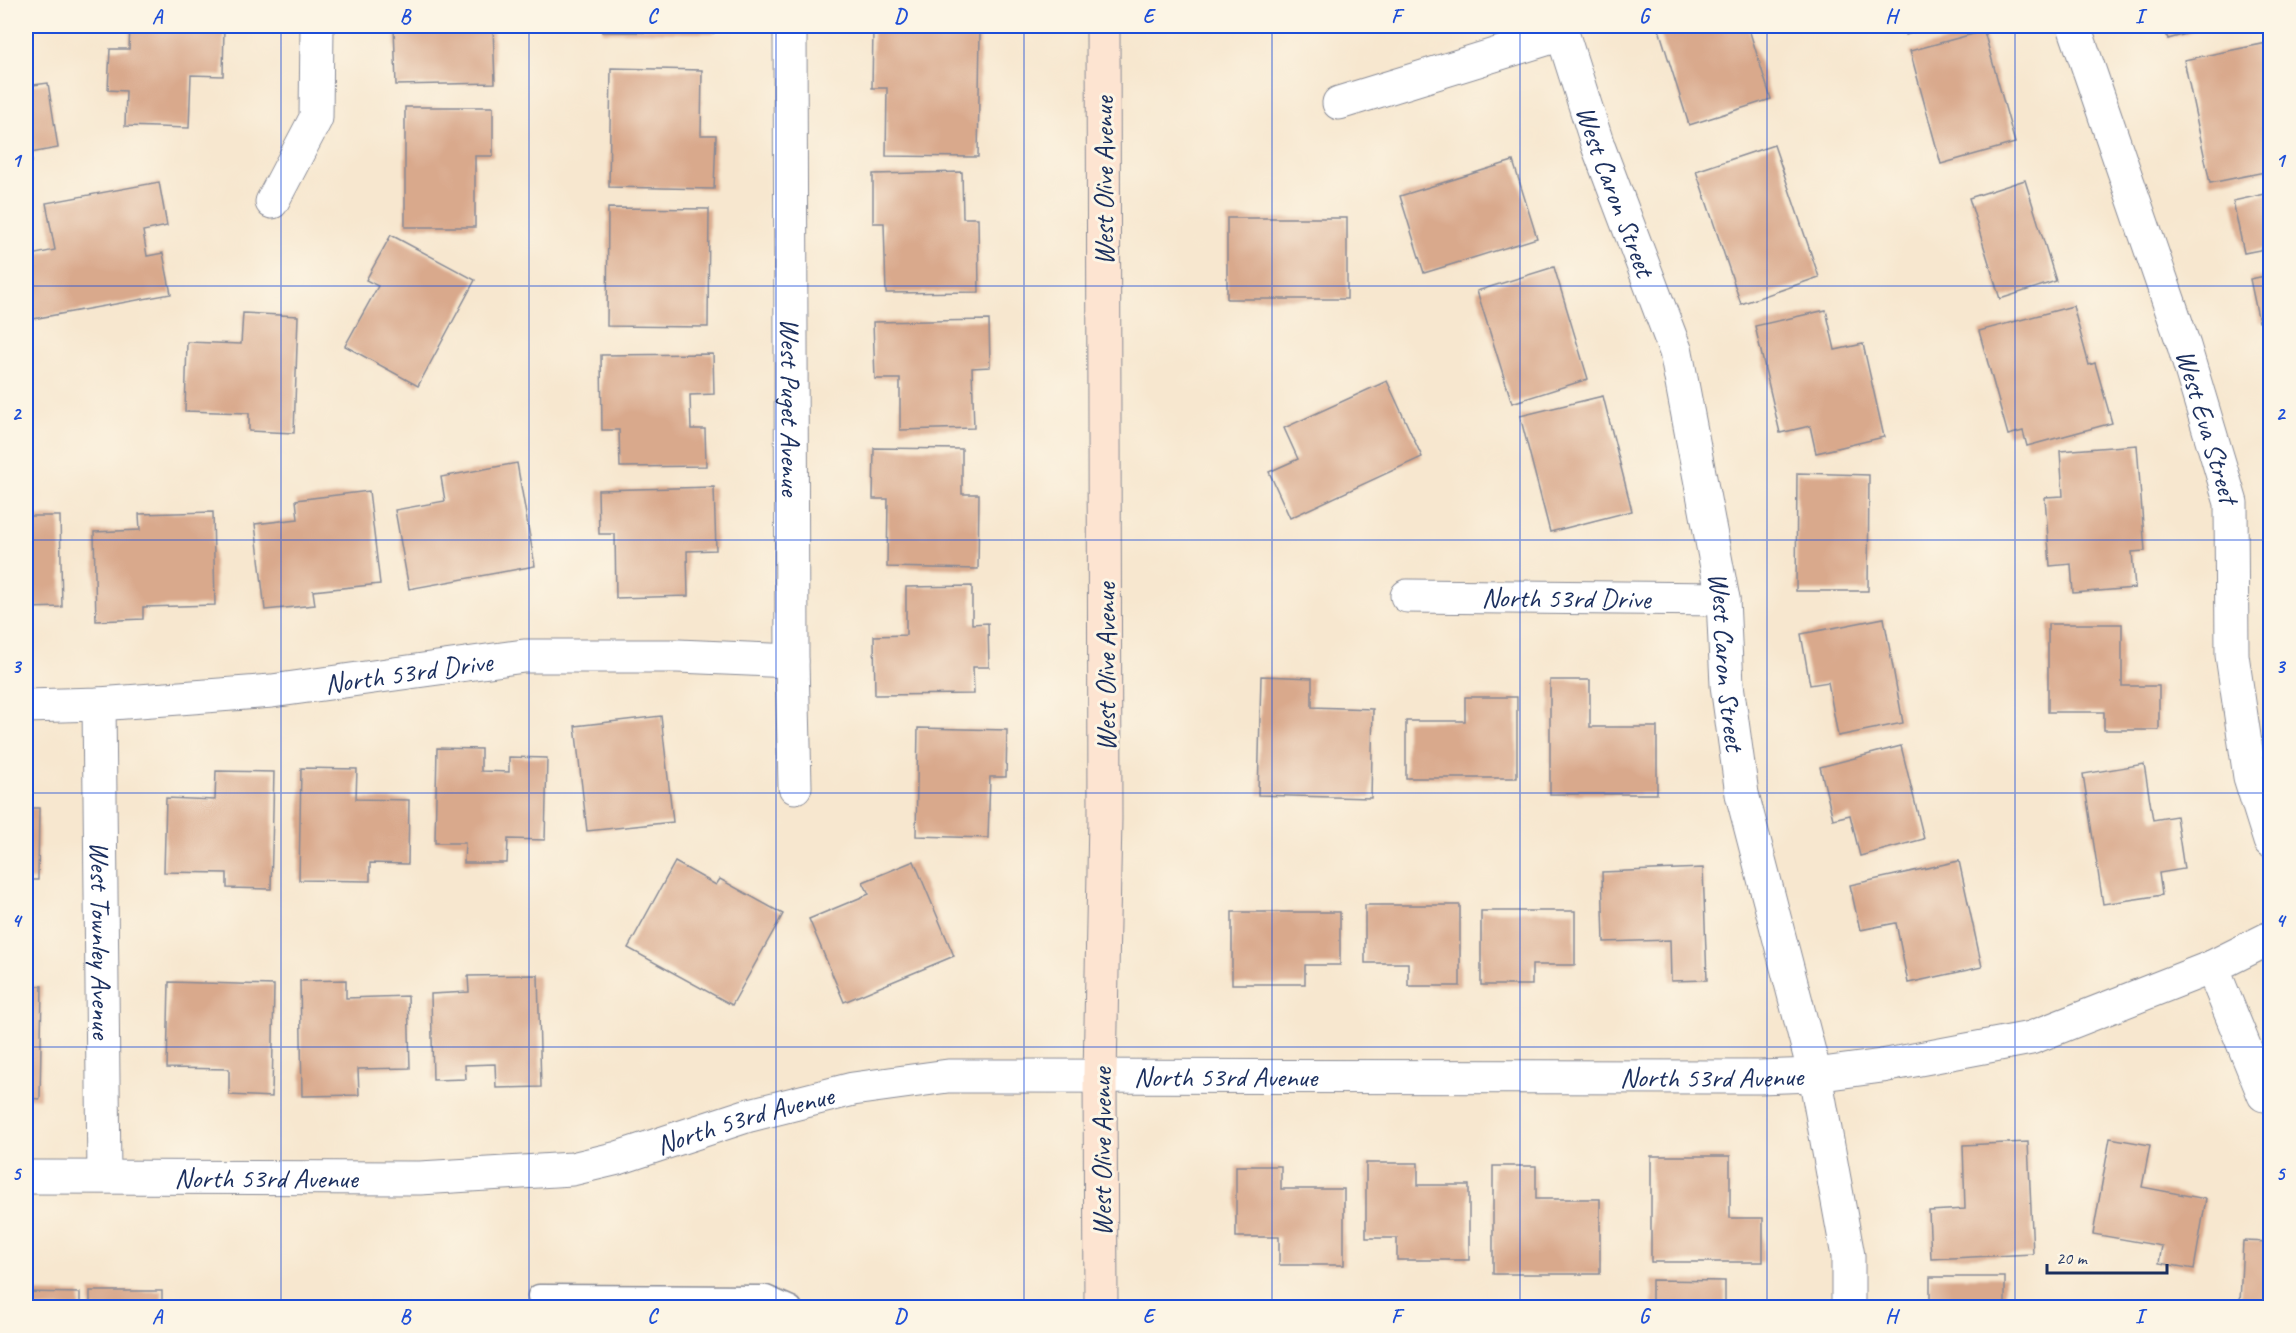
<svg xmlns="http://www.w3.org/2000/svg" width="2296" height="1333" font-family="Caveat,sans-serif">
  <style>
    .building { fill: #d9a98c }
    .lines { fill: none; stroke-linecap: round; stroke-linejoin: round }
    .service-casing { stroke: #898b96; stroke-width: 25 }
    .minor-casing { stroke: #898b96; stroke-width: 35 }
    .tertiary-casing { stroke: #898b96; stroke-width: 35 }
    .secondary-casing { stroke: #898b96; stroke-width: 35 }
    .service { stroke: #fff; stroke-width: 22 }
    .minor { stroke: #fff; stroke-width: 33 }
    .tertiary { stroke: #fff; stroke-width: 33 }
    .secondary { stroke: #fde4d1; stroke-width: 33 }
    .grid { fill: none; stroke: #1d4ed8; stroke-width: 1.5; stroke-opacity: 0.55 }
    .labels { text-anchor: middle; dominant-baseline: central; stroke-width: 6; stroke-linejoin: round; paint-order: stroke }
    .street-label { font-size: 28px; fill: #1b2f5e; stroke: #fcf5e5 }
    .neatline { fill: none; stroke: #1d4ed8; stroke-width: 2 }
    .grid-label { font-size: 20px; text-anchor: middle; font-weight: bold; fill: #1d4ed8 }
  </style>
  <rect width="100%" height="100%" fill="#fcf5e5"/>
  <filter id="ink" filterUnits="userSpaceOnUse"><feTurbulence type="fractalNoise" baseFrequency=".0167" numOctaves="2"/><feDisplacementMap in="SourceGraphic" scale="12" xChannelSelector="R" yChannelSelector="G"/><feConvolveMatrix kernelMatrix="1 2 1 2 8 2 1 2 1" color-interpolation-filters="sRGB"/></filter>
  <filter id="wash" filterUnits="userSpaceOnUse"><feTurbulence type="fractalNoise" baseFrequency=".008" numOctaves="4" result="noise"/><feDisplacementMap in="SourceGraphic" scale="24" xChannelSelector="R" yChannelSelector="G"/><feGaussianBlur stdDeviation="1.35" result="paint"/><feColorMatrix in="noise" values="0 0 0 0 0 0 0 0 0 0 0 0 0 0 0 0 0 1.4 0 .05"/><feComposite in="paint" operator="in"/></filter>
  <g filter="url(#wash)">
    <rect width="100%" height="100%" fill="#f7e7cf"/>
    <g id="blocks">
      <g class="building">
        <path d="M 130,26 L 224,26 L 223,76 L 191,75 L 189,128 L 125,126 L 126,91 L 108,90 L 110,49 L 129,49 Z"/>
        <path d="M 394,26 L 493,26 L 495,83 L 396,85 Z"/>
        <path d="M 602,26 L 714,26 L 714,33 L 602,32 Z"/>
        <path d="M 1658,26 L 1748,26 L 1771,99 L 1689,125 Z"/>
        <path d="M 1902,26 L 1931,26 L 1906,35 Z"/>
        <path d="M 2164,26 L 2214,26 L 2168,39 Z"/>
        <path d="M 873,30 L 980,32 L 978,157 L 886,156 L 887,88 L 872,88 Z"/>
        <path d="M 1984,31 L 2015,143 L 1941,164 L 1910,51 Z"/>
        <path d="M 2267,43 L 2270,62 L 2270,171 L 2210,183 L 2184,60 Z"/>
        <path d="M 611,68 L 702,70 L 701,135 L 716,135 L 714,189 L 609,187 Z"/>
        <path d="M 48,83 L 58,148 L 30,153 L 32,162 L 26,163 L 26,86 Z"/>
        <path d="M 405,107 L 493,107 L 493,156 L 475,156 L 475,227 L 405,227 Z"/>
        <path d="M 1774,145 L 1819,277 L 1741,304 L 1696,171 Z"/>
        <path d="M 1513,161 L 1537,238 L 1424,273 L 1400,196 Z"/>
        <path d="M 962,172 L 963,218 L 978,218 L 979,292 L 886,293 L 884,223 L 873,223 L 873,174 Z"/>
        <path d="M 2025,180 L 2056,281 L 2000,299 L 1969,198 Z"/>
        <path d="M 159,182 L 167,226 L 143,231 L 147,256 L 163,253 L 171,294 L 27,320 L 26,256 L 55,250 L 46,203 Z"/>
        <path d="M 2270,193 L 2270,248 L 2244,253 L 2233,201 Z"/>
        <path d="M 608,208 L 709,209 L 708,327 L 607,326 Z"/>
        <rect x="1227" y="218" width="120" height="81"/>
        <path d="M 391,235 L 475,280 L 418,386 L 345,346 L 378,286 L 366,280 Z"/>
        <path d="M 1554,267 L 1588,379 L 1512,403 L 1477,291 Z"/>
        <path d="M 2270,275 L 2270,320 L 2259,322 L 2250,279 Z"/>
        <path d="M 2073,306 L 2089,365 L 2095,363 L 2112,423 L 2027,446 L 2023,431 L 2008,435 L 1979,331 Z"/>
        <path d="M 1826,310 L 1835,350 L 1863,344 L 1884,437 L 1816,453 L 1810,426 L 1780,433 L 1755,326 Z"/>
        <path d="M 243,313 L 298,316 L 294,433 L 249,431 L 249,413 L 185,411 L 187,342 L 241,344 Z"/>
        <path d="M 989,320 L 990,367 L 972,368 L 974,428 L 900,430 L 900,379 L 875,379 L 873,322 Z"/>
        <path d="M 713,354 L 714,394 L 690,395 L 691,429 L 705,429 L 706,466 L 620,467 L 619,430 L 602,430 L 601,355 Z"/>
        <path d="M 1387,381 L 1422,457 L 1290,518 L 1269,472 L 1298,459 L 1284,428 Z"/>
        <path d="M 1603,396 L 1632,511 L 1550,532 L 1520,416 Z"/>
        <path d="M 2137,445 L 2145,551 L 2132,552 L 2135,588 L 2073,593 L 2071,564 L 2050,566 L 2045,497 L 2063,496 L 2060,451 Z"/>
        <path d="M 874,448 L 962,449 L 962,494 L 979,494 L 978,569 L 887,567 L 888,499 L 873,499 Z"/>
        <path d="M 517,463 L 535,566 L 409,589 L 395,510 L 445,501 L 441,477 Z"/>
        <path d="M 1797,473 L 1869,475 L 1868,591 L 1796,591 Z"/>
        <path d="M 714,487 L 716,550 L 687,551 L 688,596 L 616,598 L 615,534 L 599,534 L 598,490 Z"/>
        <path d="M 369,491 L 380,584 L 313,591 L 315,605 L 265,610 L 255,524 L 298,519 L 296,500 Z"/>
        <path d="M 213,512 L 215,605 L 143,607 L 143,619 L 96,621 L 94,532 L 140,530 L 139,514 Z"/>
        <path d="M 26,516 L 60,516 L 62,607 L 26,608 Z"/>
        <path d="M 972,586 L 972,624 L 988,623 L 989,667 L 973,667 L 974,694 L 875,695 L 874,636 L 906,635 L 906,587 Z"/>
        <path d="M 1884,618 L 1903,723 L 1838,736 L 1828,682 L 1810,685 L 1801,634 Z"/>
        <path d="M 2048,624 L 2122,624 L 2122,686 L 2159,686 L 2159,730 L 2104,730 L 2104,712 L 2048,712 Z"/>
        <path d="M 1261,676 L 1312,678 L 1312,707 L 1373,709 L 1371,798 L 1258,795 Z"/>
        <path d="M 1550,680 L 1590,680 L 1590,727 L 1657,727 L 1657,794 L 1550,794 Z"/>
        <path d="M 1465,697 L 1517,697 L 1517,778 L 1406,778 L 1406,721 L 1465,721 Z"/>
        <path d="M 661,716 L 673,822 L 587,831 L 575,726 Z"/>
        <path d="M 918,728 L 1007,730 L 1006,777 L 990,777 L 988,838 L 916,836 Z"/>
        <path d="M 1901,746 L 1924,839 L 1860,856 L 1850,815 L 1833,819 L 1820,767 Z"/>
        <path d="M 437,748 L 481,749 L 481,771 L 509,772 L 509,757 L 547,758 L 545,840 L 508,839 L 507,863 L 464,863 L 465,843 L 435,843 Z"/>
        <path d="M 2144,764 L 2153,820 L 2176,816 L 2184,869 L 2159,873 L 2162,895 L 2103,904 L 2083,774 Z"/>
        <path d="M 301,768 L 357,769 L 356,799 L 409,800 L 408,864 L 370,863 L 370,881 L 299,880 Z"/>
        <path d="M 216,771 L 274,772 L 271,889 L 227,888 L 227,873 L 164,872 L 166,798 L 215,800 Z"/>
        <path d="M 26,808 L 39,808 L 38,880 L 26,880 Z"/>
        <path d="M 914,861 L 954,956 L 844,1002 L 809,919 L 869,894 L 863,882 Z"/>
        <path d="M 1959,861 L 1982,967 L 1908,983 L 1896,923 L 1860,930 L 1850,885 Z"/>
        <path d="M 675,862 L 716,885 L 720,879 L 783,914 L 732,1005 L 628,948 Z"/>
        <path d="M 1703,868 L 1707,980 L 1671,981 L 1670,940 L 1604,942 L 1602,872 Z"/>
        <path d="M 1365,905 L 1460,905 L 1460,986 L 1408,986 L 1408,963 L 1365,963 Z"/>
        <path d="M 1481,911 L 1575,911 L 1575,965 L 1532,965 L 1532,985 L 1481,985 Z"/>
        <path d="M 1232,912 L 1340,912 L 1340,965 L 1305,965 L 1305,984 L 1232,984 Z"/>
        <path d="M 538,975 L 541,1087 L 496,1088 L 495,1064 L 465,1065 L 466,1079 L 433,1080 L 431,994 L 469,992 L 468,976 Z"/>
        <path d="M 346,980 L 346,998 L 408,996 L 410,1068 L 358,1069 L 359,1095 L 302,1096 L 300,981 Z"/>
        <path d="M 169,982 L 274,985 L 272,1097 L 229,1095 L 229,1069 L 167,1068 Z"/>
        <path d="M 26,986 L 42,986 L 40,1099 L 26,1098 Z"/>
        <path d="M 2110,1138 L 2150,1145 L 2142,1187 L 2206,1199 L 2194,1269 L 2159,1263 L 2162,1246 L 2093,1234 Z"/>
        <path d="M 2028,1142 L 2033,1254 L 1931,1259 L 1929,1211 L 1965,1209 L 1963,1145 Z"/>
        <path d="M 1651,1156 L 1730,1156 L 1730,1218 L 1763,1218 L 1763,1262 L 1651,1262 Z"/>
        <path d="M 1366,1163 L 1418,1163 L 1418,1185 L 1469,1185 L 1469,1260 L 1397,1260 L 1397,1238 L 1366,1238 Z"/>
        <path d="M 1236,1166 L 1281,1166 L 1281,1189 L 1344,1189 L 1344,1265 L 1279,1265 L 1279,1237 L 1236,1237 Z"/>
        <path d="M 1493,1166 L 1536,1166 L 1536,1199 L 1600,1199 L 1600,1274 L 1493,1274 Z"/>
        <path d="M 2243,1241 L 2270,1242 L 2270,1304 L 2240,1302 Z"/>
        <rect x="1930" y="1277" width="75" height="31"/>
        <path d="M 1652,1280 L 1725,1281 L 1725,1308 L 1652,1308 Z"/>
        <rect x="90" y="1291" width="72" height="17"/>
        <path d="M 26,1292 L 80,1293 L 80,1308 L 26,1308 Z"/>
      </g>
    </g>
  </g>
  <g filter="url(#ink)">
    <use href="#blocks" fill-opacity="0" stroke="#898b96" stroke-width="1.5"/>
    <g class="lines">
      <defs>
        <path id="service" d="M 539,1296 L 766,1297 L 791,1308"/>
        <g id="minor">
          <path id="s1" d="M 790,26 L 792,661 L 795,787"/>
          <path id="s2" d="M 1560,26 L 1598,146 L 1676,352 L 1723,599 L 1727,685 L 1742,794 L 1815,1075 L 1848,1256 L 1848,1308"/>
          <path id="s3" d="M 2074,26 L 2184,346 L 2231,503 L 2232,655 L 2250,777 L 2270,841"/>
          <path d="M 1339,103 L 1562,34"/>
          <path d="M 272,202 L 316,118 L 317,26"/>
          <path id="s4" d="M 1407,596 L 1723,599"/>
          <path id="s5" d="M 99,704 L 104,1176"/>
          <path id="s6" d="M 26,706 L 99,704 L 272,691 L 524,656 L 678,656 L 792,661"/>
          <path d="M 2212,967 L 2264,1095"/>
        </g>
        <g id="tertiary">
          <path id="s7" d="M 26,1177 L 420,1178 L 572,1169 L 618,1158 L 746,1116 L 853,1089 L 948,1076 L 1759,1077 L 1815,1075 L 1882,1066 L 2031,1038 L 2212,967 L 2270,938"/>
        </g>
        <path id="secondary" d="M 1101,1308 L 1100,1076 L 1105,819 L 1103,26"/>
      </defs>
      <use href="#service" class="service-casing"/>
      <use href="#minor" class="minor-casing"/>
      <use href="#tertiary" class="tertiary-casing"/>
      <use href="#secondary" class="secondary-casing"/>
      <use href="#service" class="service"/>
      <use href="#minor" class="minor"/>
      <use href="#tertiary" class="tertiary"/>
      <use href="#secondary" class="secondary"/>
    </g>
  </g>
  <path class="grid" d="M 281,26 L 281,1308M 529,26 L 529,1308M 776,26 L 776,1308M 1024,26 L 1024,1308M 1272,26 L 1272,1308M 1520,26 L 1520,1308M 1767,26 L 1767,1308M 2015,26 L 2015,1308M 26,286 L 2270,286M 26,540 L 2270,540M 26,793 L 2270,793M 26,1047 L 2270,1047"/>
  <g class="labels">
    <g class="street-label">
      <text transform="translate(1103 181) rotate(-90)">West Olive Avenue</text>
      <text stroke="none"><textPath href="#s2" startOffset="174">West Caron Street</textPath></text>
      <text stroke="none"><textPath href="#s1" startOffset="381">West Puget Avenue</textPath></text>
      <text stroke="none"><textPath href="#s3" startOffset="422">West Eva Street</textPath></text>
      <text stroke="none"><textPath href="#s4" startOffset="159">North 53rd Drive</textPath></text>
      <text stroke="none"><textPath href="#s2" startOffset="660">West Caron Street</textPath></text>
      <text transform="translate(1105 667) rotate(-90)">West Olive Avenue</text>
      <text stroke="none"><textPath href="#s6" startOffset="384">North 53rd Drive</textPath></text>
      <text stroke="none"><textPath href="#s5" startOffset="236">West Townley Avenue</textPath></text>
      <text stroke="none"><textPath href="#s7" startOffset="1698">North 53rd Avenue</textPath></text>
      <text stroke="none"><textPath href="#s7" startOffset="1212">North 53rd Avenue</textPath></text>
      <text stroke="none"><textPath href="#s7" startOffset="726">North 53rd Avenue</textPath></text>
      <text transform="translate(1101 1152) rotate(-90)">West Olive Avenue</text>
      <text stroke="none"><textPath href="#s7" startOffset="240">North 53rd Avenue</textPath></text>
    </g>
  </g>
  <rect width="2296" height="1333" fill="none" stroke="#fcf5e5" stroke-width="66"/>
  <path d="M2047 1264v9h120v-9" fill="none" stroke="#1b2f5e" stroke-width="3"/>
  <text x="2056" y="1264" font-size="18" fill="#1b2f5e" stroke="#fcf5e5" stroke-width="4.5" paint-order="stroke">20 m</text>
  <rect x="33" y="33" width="2230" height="1267" class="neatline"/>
  <g class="grid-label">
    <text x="157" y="23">A</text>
    <text x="405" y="23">B</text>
    <text x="652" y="23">C</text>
    <text x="900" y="23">D</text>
    <text x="1148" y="23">E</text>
    <text x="1396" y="23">F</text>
    <text x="1644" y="23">G</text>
    <text x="1891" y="23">H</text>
    <text x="2139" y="23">I</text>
    <text x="16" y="167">1</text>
    <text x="2280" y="167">1</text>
    <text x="16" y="420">2</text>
    <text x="2280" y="420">2</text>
    <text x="16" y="673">3</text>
    <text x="2280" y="673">3</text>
    <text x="16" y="927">4</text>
    <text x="2280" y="927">4</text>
    <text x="16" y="1180">5</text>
    <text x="2280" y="1180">5</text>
    <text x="157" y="1323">A</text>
    <text x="405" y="1323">B</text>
    <text x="652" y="1323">C</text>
    <text x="900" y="1323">D</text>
    <text x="1148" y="1323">E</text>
    <text x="1396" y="1323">F</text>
    <text x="1644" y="1323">G</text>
    <text x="1891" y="1323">H</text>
    <text x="2139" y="1323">I</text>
  </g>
</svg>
